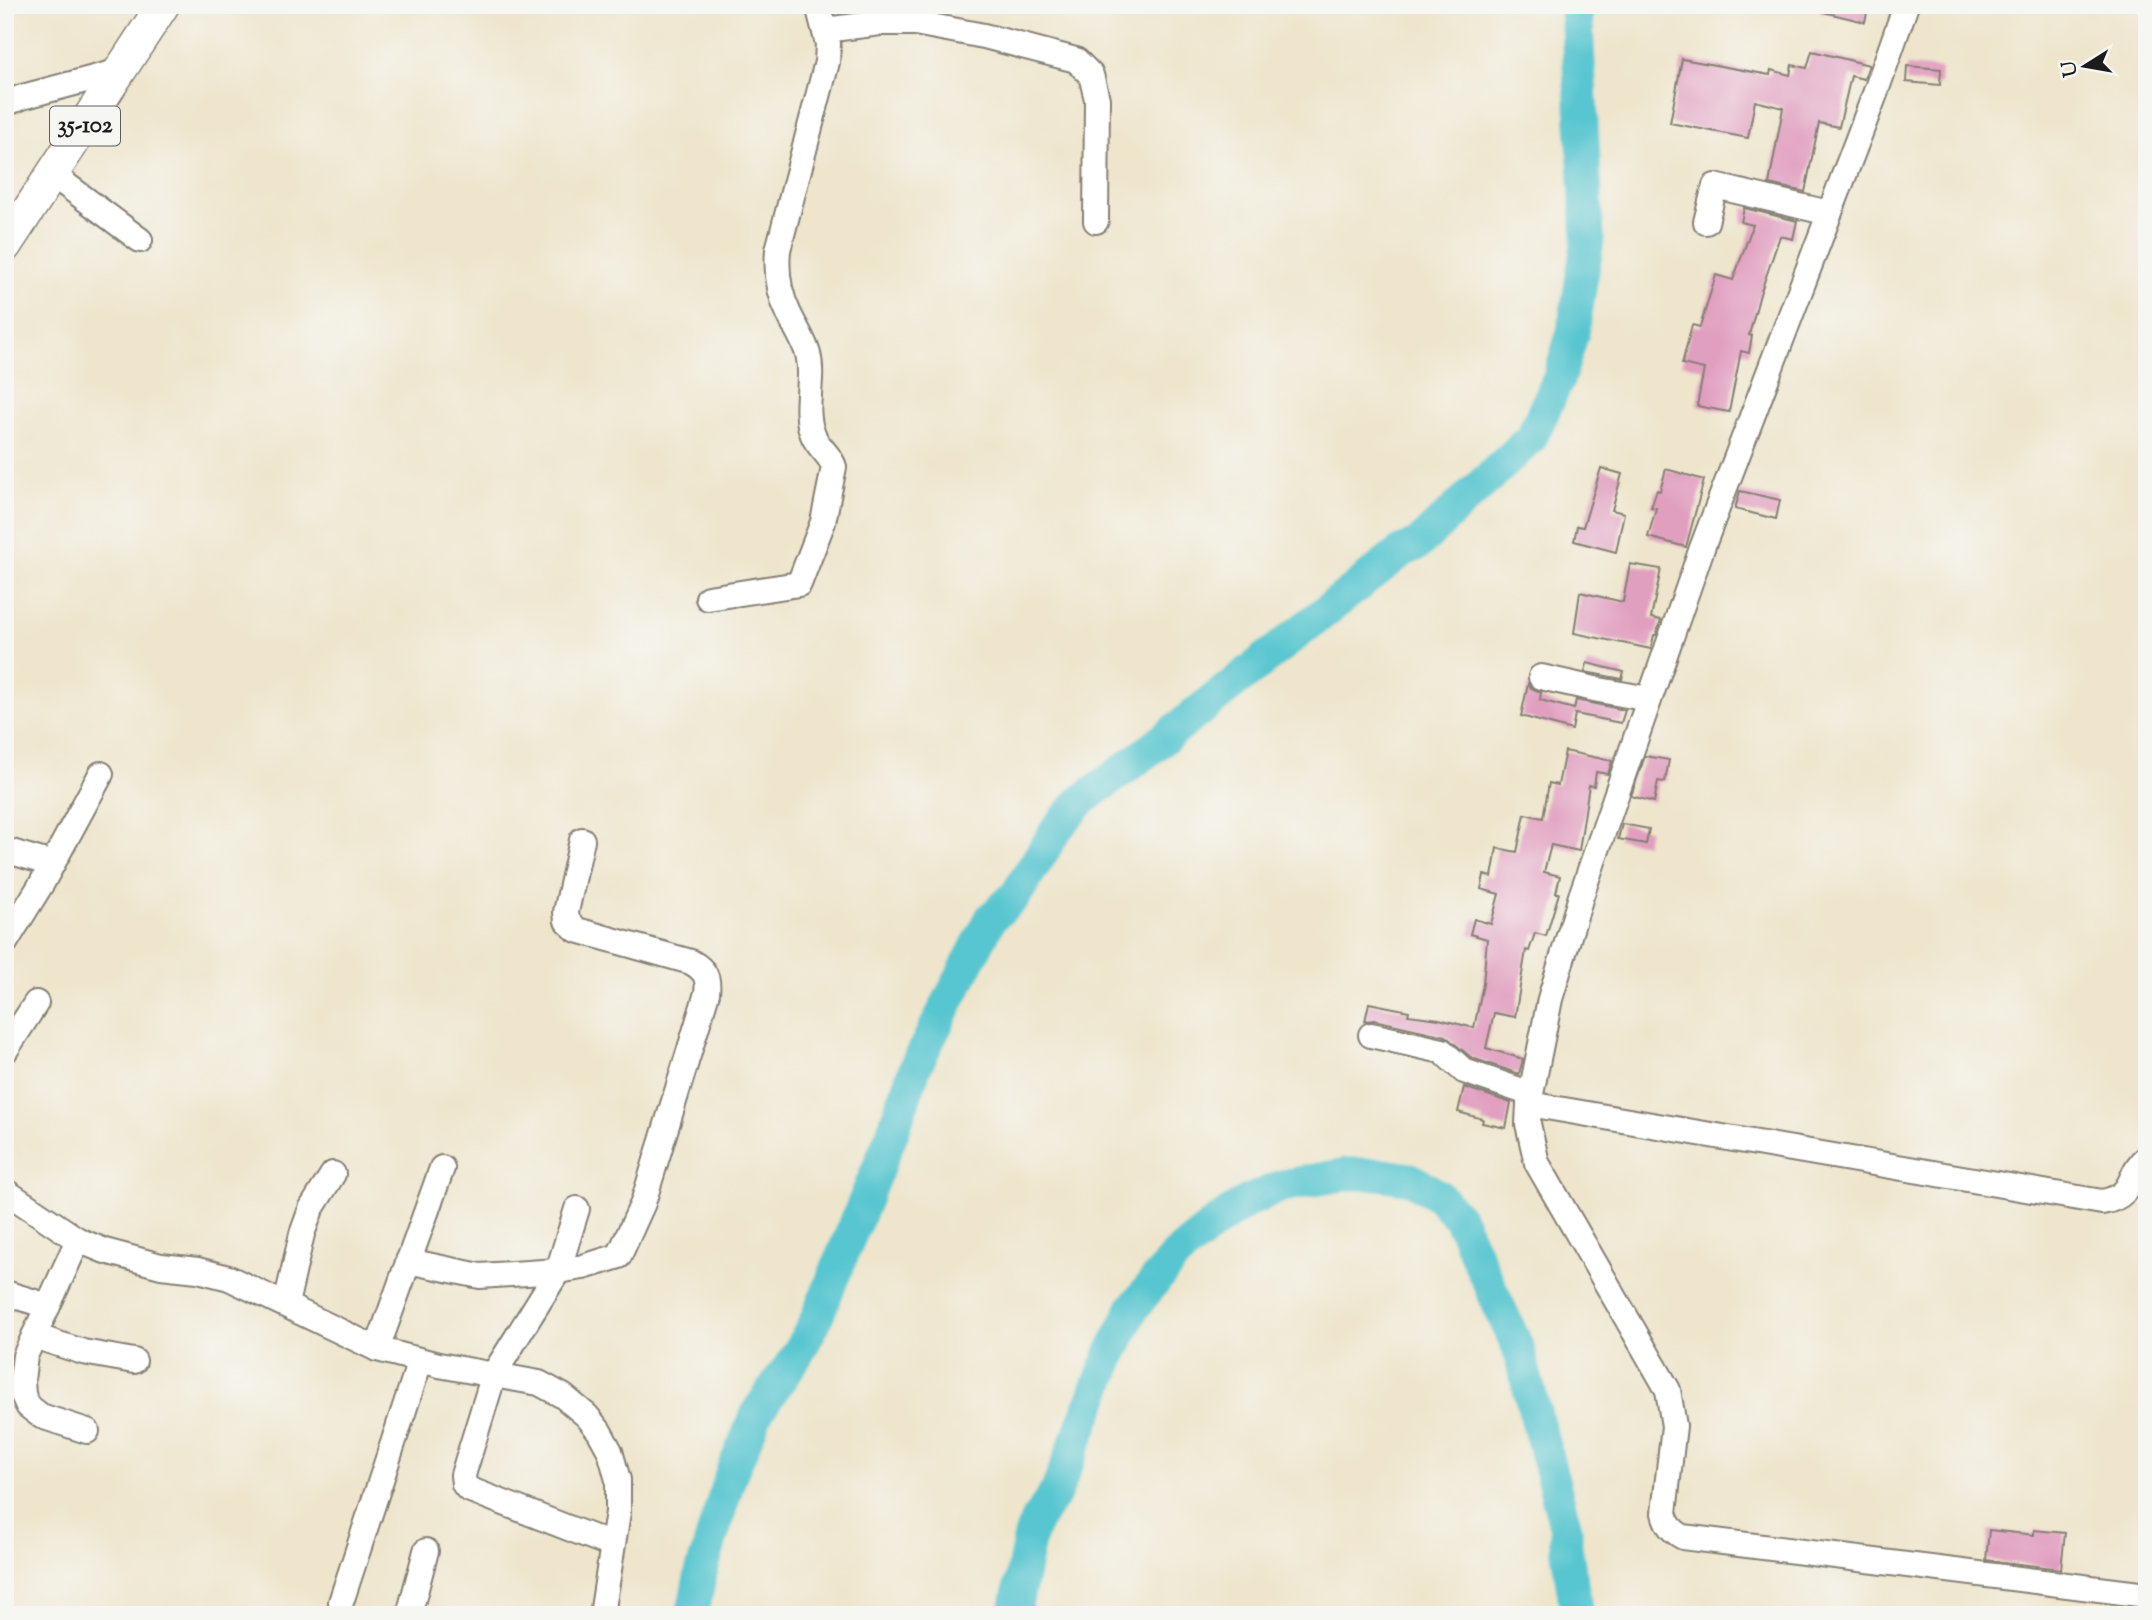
<svg xmlns="http://www.w3.org/2000/svg" width="2152" height="1620" font-family="'Sorts Mill Goudy',serif">
  <style>
    .lines { fill: none; stroke-linecap: round; stroke-linejoin: round }
    .river { stroke: #59c6d0; stroke-width: 33 }
    .building { fill: #e19fc0 }
    .minor-casing { stroke: #858074; stroke-width: 28 }
    .major-casing { stroke: #858074; stroke-width: 35 }
    .minor { stroke: #fff; stroke-width: 24 }
    .major { stroke: #fff; stroke-width: 32 }
    .labels { text-anchor: middle; dominant-baseline: central; stroke-width: 5; stroke-linejoin: round; paint-order: stroke }
    .shield { fill: #f6f6f2; stroke: #5d5d5c; stroke-width: 2 }
    .shield-label { font-size: 23px; font-weight: bold; fill: #1c1c1c }
  </style>
  <rect width="100%" height="100%" fill="#f6f6f2"/>
  <filter id="ink" filterUnits="userSpaceOnUse"><feTurbulence type="fractalNoise" baseFrequency=".0143" numOctaves="2"/><feDisplacementMap in="SourceGraphic" scale="14" xChannelSelector="R" yChannelSelector="G"/><feConvolveMatrix kernelMatrix="1 2 1 2 8 2 1 2 1" color-interpolation-filters="sRGB"/></filter>
  <filter id="wash" filterUnits="userSpaceOnUse"><feTurbulence type="fractalNoise" baseFrequency=".00686" numOctaves="4" result="noise"/><feDisplacementMap in="SourceGraphic" scale="28" xChannelSelector="R" yChannelSelector="G"/><feGaussianBlur stdDeviation="1.57" result="paint"/><feColorMatrix in="noise" values="0 0 0 0 0 0 0 0 0 0 0 0 0 0 0 0 0 1.4 0 .05"/><feComposite in="paint" operator="in"/></filter>
  <g filter="url(#wash)">
    <rect width="100%" height="100%" fill="#eee5cc"/>
    <g class="lines">
      <g class="river">
        <path d="M 692,1615 L 701,1573 L 731,1474 L 758,1411 L 797,1355 L 814,1324 L 891,1136 L 916,1065 L 991,918 L 1015,896 L 1058,827 L 1081,801 L 1134,762 L 1402,551 L 1417,545 L 1531,438 L 1559,378 L 1573,332 L 1588,239 L 1576,5"/>
        <path d="M 1014,1615 L 1030,1536 L 1037,1519 L 1056,1492 L 1110,1356 L 1133,1308 L 1176,1255 L 1219,1220 L 1248,1201 L 1282,1186 L 1347,1174 L 1378,1174 L 1411,1179 L 1439,1196 L 1459,1218 L 1518,1348 L 1566,1529 L 1566,1546 L 1577,1615"/>
      </g>
    </g>
    <g id="blocks">
      <g class="building">
        <path d="M 1819,5 L 1855,5 L 1868,8 L 1865,22 L 1819,11 Z"/>
        <path d="M 1812,51 L 1869,65 L 1864,79 L 1851,76 L 1839,127 L 1819,123 L 1805,192 L 1769,184 L 1783,108 L 1755,101 L 1748,138 L 1670,123 L 1682,59 L 1770,75 L 1771,70 L 1790,75 L 1792,65 L 1807,68 Z"/>
        <path d="M 1907,66 L 1941,69 L 1940,85 L 1906,82 Z"/>
        <path d="M 1744,208 L 1797,221 L 1793,239 L 1780,236 L 1760,294 L 1749,335 L 1752,336 L 1749,353 L 1741,351 L 1729,412 L 1697,406 L 1704,369 L 1682,364 L 1692,325 L 1700,327 L 1716,275 L 1733,280 L 1753,225 L 1741,222 Z"/>
        <path d="M 1601,468 L 1622,474 L 1612,510 L 1624,513 L 1616,552 L 1574,541 L 1577,526 L 1583,527 Z"/>
        <path d="M 1666,469 L 1704,480 L 1686,547 L 1648,537 L 1656,508 L 1651,507 L 1657,490 L 1660,491 Z"/>
        <path d="M 1740,491 L 1780,500 L 1776,519 L 1735,509 Z"/>
        <path d="M 1630,564 L 1661,569 L 1651,618 L 1661,620 L 1656,635 L 1654,635 L 1651,649 L 1574,633 L 1580,592 L 1623,602 Z"/>
        <path d="M 1587,663 L 1624,672 L 1622,679 L 1585,672 Z"/>
        <path d="M 1528,684 L 1531,688 L 1541,692 L 1540,700 L 1574,709 L 1576,700 L 1625,710 L 1621,723 L 1575,714 L 1572,730 L 1521,716 Z"/>
        <path d="M 1565,751 L 1612,761 L 1608,774 L 1596,772 L 1594,786 L 1589,785 L 1579,851 L 1551,845 L 1544,872 L 1560,876 L 1556,893 L 1559,893 L 1546,936 L 1535,933 L 1529,951 L 1526,950 L 1515,1017 L 1494,1013 L 1486,1048 L 1523,1059 L 1519,1074 L 1472,1058 L 1445,1036 L 1374,1020 L 1365,1021 L 1369,1003 L 1409,1011 L 1408,1015 L 1439,1019 L 1474,1028 L 1483,984 L 1487,939 L 1470,934 L 1474,919 L 1491,924 L 1499,894 L 1481,889 L 1484,875 L 1492,877 L 1497,848 L 1517,852 L 1525,814 L 1543,818 L 1549,783 L 1558,785 Z"/>
        <path d="M 1645,756 L 1669,760 L 1665,782 L 1658,781 L 1654,802 L 1631,796 Z"/>
        <path d="M 1622,824 L 1649,829 L 1646,844 L 1618,839 Z"/>
        <path d="M 1464,1087 L 1511,1103 L 1506,1128 L 1482,1123 L 1483,1119 L 1458,1112 Z"/>
        <path d="M 1989,1530 L 2034,1535 L 2034,1530 L 2065,1533 L 2061,1569 L 1986,1560 Z"/>
      </g>
    </g>
  </g>
  <g filter="url(#ink)">
    <use href="#blocks" fill-opacity="0" stroke="#858074" stroke-width="2"/>
    <g class="lines">
      <defs>
        <g id="minor">
          <path d="M 1906,5 L 1875,94 L 1702,548 L 1581,896 L 1550,999 L 1529,1104 L 1528,1124 L 1537,1163 L 1668,1390 L 1674,1426 L 1664,1513 C 1667,1525 1672,1531 1683,1537 L 2147,1595"/>
          <path d="M 825,30 L 880,23 L 915,23 L 984,36 L 1076,60 L 1091,75 L 1097,99 L 1096,221"/>
          <path d="M 5,104 L 22,97 L 120,71"/>
          <path d="M 53,175 L 140,240"/>
          <path d="M 1706,222 L 1715,186 L 1829,213"/>
          <path d="M 708,598 L 799,584 L 823,522 L 834,467 C 831,455 818,448 813,435 C 802,408 815,379 808,354 C 804,340 795,327 789,314 C 779,294 776,272 778,250 L 827,62 L 828,44 L 818,5"/>
          <path d="M 1541,677 L 1599,690 L 1649,699"/>
          <path d="M 5,850 L 52,864"/>
          <path d="M 5,943 L 42,883 L 101,774"/>
          <path d="M 1371,1035 L 1442,1051 L 1464,1071 L 1531,1094"/>
          <path d="M 5,1051 L 36,1003"/>
          <path d="M 1529,1104 L 2102,1202 C 2137,1196 2126,1173 2147,1157"/>
          <path d="M 5,1191 L 78,1240 L 105,1251 L 161,1266 L 198,1270 L 229,1278 L 377,1349 L 439,1365 L 539,1383 L 563,1396 L 587,1416 L 599,1431 L 610,1451 L 618,1480 L 618,1512 L 602,1615"/>
          <path d="M 577,1209 L 558,1271 L 494,1374 L 463,1475 L 464,1484 L 468,1489 L 612,1545"/>
          <path d="M 78,1240 L 25,1356 L 22,1380 L 23,1395 L 28,1406 L 41,1416 L 87,1431"/>
          <path d="M 408,1261 L 480,1276 L 558,1271 L 583,1267 L 619,1256 L 643,1203 L 707,993 C 709,977 705,970 691,962 L 577,930 L 567,921 L 566,912 L 582,840"/>
          <path d="M 5,1293 L 48,1306"/>
          <path d="M 286,1304 L 302,1234 L 311,1209 L 333,1174"/>
          <path d="M 34,1336 L 83,1352 L 134,1361"/>
          <path d="M 377,1349 L 442,1168"/>
          <path d="M 341,1602 L 420,1361"/>
          <path d="M 409,1615 L 426,1551"/>
        </g>
        <path id="major" d="M 5,246 L 163,5"/>
      </defs>
      <use href="#minor" class="minor-casing"/>
      <use href="#major" class="major-casing"/>
      <use href="#minor" class="minor"/>
      <use href="#major" class="major"/>
    </g>
  </g>
  <g class="labels">
    <rect class="shield" x="50" y="106.5" width="70" height="39" rx="5"/>
    <g class="shield-label">
      <text x="85" y="126">35-102</text>
    </g>
  </g>
  <rect width="2152" height="1620" fill="none" stroke="#f6f6f2" stroke-width="28"/>
  <g transform="translate(2085 66) rotate(259)" stroke="#f6f6f2" stroke-width="5" paint-order="stroke">
  <path d="M0-5L12 26L0 18L-12 26Z" fill="#1c1c1c"/>
  <text y="-10" font-size="19" font-weight="bold" text-anchor="middle" fill="#1c1c1c">U</text>
  </g>
</svg>
